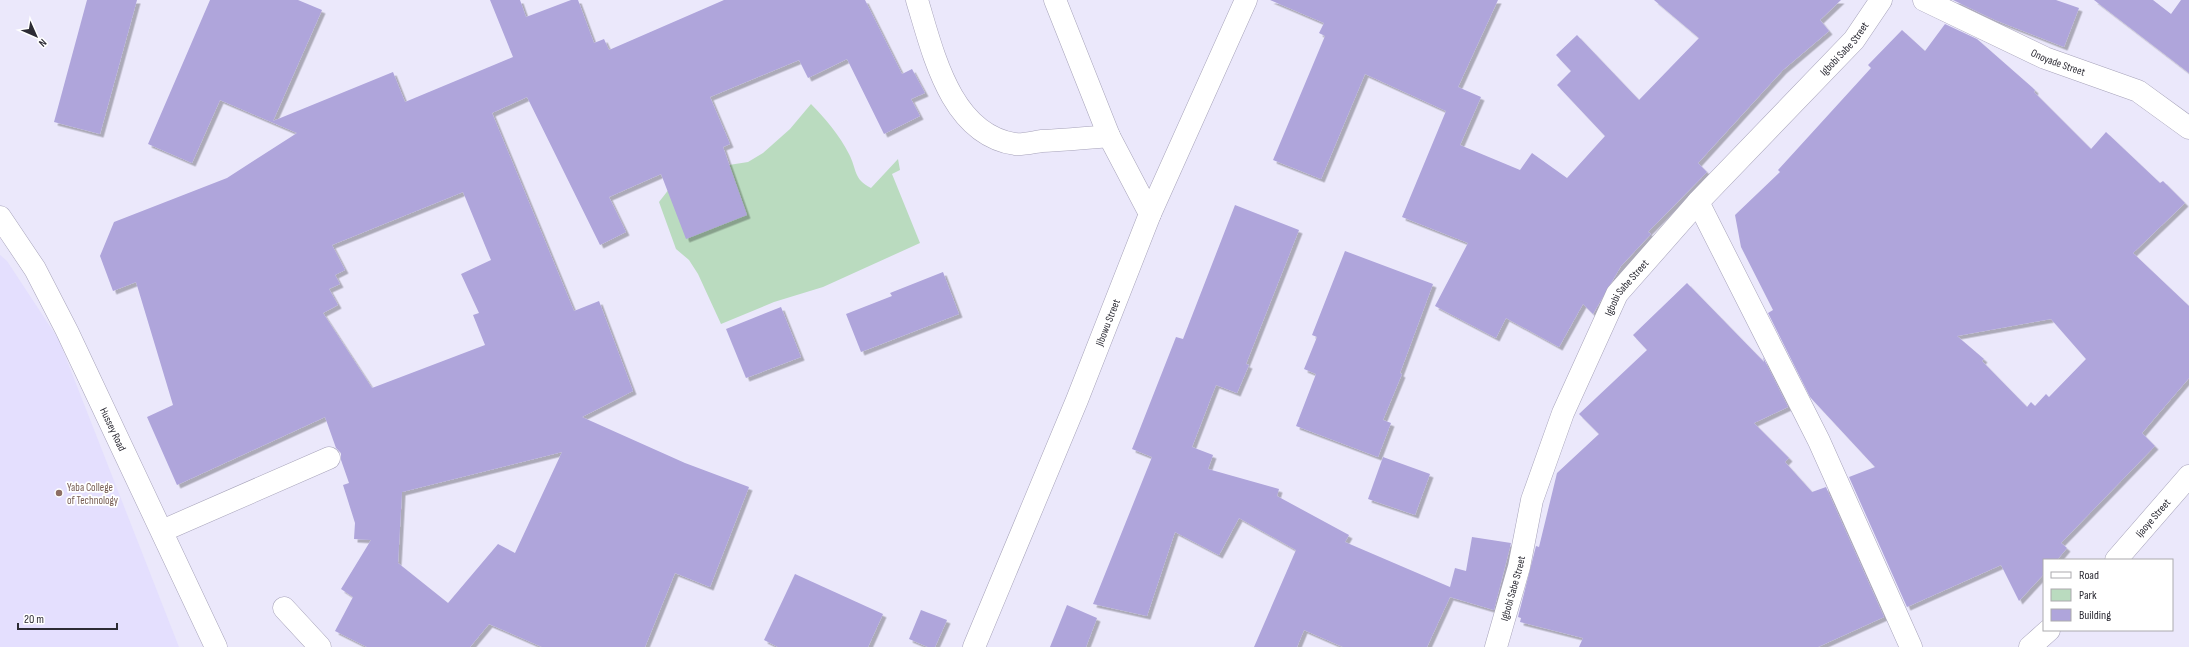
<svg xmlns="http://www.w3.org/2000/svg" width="2189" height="647" font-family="'Sofia Sans Condensed',sans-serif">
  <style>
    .built { fill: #e4dffe }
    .green { fill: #badbbf }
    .building { fill: #afa5db; fill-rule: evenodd; filter: url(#shadow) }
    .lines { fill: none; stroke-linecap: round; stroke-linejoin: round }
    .minor-casing { stroke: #a6a2b9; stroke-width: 23 }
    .minor { stroke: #fff; stroke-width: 22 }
    .education-dot { fill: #8d6e63; stroke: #fff; stroke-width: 1.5 }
    .labels { text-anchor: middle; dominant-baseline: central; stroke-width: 3.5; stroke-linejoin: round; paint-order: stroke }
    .street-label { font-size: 11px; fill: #2c2b34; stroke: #fff }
    .education-label { font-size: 11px; fill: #785e54; stroke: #fff; text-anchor: start }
  </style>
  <defs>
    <filter id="shadow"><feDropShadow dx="3.5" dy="3.5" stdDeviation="0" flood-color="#0004"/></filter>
  </defs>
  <rect width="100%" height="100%" fill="#ebe8fb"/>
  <path class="built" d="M 0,255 L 7,261 L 59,340 L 179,647 L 0,647 Z"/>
  <path class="green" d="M 811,104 C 825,118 840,136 849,154 C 857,169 853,179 871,188 L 898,159 L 900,170 L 892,174 L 920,243 L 823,287 L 774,302 L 721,324 L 698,274 L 689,260 L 676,249 L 659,202 L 673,184 L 716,167 L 748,162 L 763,153 L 790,129 Z"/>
  <g class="building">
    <path d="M 87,0 L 137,0 L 100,134 L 54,122 Z"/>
    <path d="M 210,0 L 298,0 L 322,10 L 273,121 L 393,72 L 405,102 L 513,57 L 490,0 L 520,0 L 526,17 L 571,0 L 578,0 L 594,43 L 604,39 L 609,50 L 724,0 L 865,0 L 902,74 L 912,69 L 925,93 L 911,99 L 920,116 L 884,134 L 847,59 L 808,78 L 799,60 L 710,97 L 730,144 L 723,147 L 747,215 L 686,239 L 661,174 L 609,197 L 626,232 L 600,245 L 527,97 L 492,113 L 574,311 L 599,301 L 633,391 L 582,417 L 685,463 L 749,487 L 710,587 L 675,573 L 645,647 L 542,647 L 489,624 L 470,647 L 367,647 L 335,631 L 353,597 L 341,589 L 371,540 L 354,539 L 355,523 L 343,485 L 349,483 L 341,460 L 341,453 L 336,448 L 325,417 L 177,485 L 147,417 L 173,405 L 136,282 L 113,291 L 100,256 L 114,222 L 227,178 L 297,133 L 220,100 L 192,163 L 148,144 ZM 463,192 L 491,260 L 461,274 L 479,313 L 473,315 L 485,345 L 372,388 L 323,313 L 338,305 L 329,289 L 340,284 L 335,275 L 345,270 L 332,245 ZM 562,452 L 515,553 L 498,544 L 448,603 L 398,563 L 402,492 Z"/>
    <path d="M 1270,0 L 1498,0 L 1458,87 L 1481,97 L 1460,145 L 1520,170 L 1532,153 L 1567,178 L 1605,136 L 1557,85 L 1571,71 L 1556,55 L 1577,35 L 1639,100 L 1699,38 L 1654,0 L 1841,0 L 1820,20 L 1829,31 L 1783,70 L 1698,163 L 1707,172 L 1648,232 L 1651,234 L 1621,266 L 1593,314 L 1583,304 L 1559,347 L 1506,318 L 1496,338 L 1435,306 L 1468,243 L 1402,217 L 1446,111 L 1365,74 L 1321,179 L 1273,160 L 1325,36 L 1319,33 L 1324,23 Z"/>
    <path d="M 1953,0 L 2056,0 L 2079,8 L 2064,47 L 1995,20 Z"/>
    <path d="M 2094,0 L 2153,0 L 2171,14 L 2181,0 L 2189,0 L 2189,73 Z"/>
    <path d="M 1945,24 L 1977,39 L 2035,90 L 2034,92 L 2091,149 L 2106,132 L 2160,183 L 2163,181 L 2185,203 L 2133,253 L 2189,306 L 2189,378 L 2142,433 L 2155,446 L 2061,543 L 2067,548 L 2057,560 L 2044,560 L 2044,574 L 2019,601 L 2001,565 L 1907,607 L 1849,477 L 1875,467 L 1810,397 L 1768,313 L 1773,310 L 1741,247 L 1735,215 L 1780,172 L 1778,170 L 1871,68 L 1868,65 L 1902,30 L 1925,51 ZM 2051,319 L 2086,359 L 2049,397 L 2046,394 L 2035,406 L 2031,402 L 2027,407 L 1982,361 L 1984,359 L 1957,336 Z"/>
    <path d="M 1235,205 L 1299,230 L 1246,364 L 1249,365 L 1237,393 L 1216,385 L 1192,447 L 1213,455 L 1208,469 L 1279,489 L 1277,496 L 1349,535 L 1345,542 L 1450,587 L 1455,568 L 1466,571 L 1472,537 L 1511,543 L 1494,610 L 1450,597 L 1427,647 L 1343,647 L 1304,630 L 1297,647 L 1254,647 L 1296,550 L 1239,518 L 1219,555 L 1175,532 L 1147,616 L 1093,604 L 1152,457 L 1132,449 L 1176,337 L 1183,339 Z"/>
    <path d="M 1345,251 L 1433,284 L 1400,373 L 1402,374 L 1383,420 L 1391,423 L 1378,457 L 1296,426 L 1316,374 L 1304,369 L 1317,337 L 1312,335 Z"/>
    <path d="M 943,272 L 959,314 L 861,352 L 846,314 L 892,296 L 890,293 Z"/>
    <path d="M 1687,283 L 1764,362 L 1763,357 L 1788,407 L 1754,423 L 1789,458 L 1785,462 L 1812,492 L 1826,487 L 1884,617 L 1818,647 L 1579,647 L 1583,638 L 1520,622 L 1521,618 L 1518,617 L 1536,546 L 1539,547 L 1557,473 L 1599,434 L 1579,414 L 1647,350 L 1633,335 Z"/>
    <path d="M 781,307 L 801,357 L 746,378 L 726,329 Z"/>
    <path d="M 1383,457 L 1430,474 L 1415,515 L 1368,499 Z"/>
    <path d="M 795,574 L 883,614 L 868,647 L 778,647 L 764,640 Z"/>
    <path d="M 1067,605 L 1097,618 L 1086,647 L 1050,647 Z"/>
    <path d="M 921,610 L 947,620 L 935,647 L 928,647 L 909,639 Z"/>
  </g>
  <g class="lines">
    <defs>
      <g id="minor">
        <path d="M 917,0 C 933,52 950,134 1015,144 C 1023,145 1034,142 1042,141 C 1064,140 1087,138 1109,136"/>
        <path d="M 1055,0 L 1109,136 L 1150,214"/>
        <path id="s1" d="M 1924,0 L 2045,58 L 2138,91 L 2189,128"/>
        <path d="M 1698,202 L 1819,441 L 1911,647"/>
        <path id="s2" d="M 0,217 L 35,269 L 67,331 L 216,647"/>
        <path d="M 162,531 L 329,458"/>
        <path id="s3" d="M 2116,560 L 2189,476"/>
        <path d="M 284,608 L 320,647"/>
        <path id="s4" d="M 974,647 L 1077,400 L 1150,214 L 1246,0"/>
        <path id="s5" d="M 1496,647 L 1519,567 L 1532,500 L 1563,413 L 1617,294 L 1698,202 L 1854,40 L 1881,0"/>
        <path d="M 2030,647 L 2049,630"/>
      </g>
    </defs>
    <use href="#minor" class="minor-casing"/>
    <use href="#minor" class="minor"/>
  </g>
  <circle class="education-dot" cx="59" cy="493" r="4"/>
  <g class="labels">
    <g class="street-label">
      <text stroke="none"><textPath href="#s5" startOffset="709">Igbobi Sabe Street</textPath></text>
      <text stroke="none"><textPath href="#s1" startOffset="148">Onoyade Street</textPath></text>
      <text stroke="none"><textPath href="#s5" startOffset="385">Igbobi Sabe Street</textPath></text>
      <text stroke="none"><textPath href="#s4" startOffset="351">Jibowu Street</textPath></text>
      <text stroke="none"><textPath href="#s2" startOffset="241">Hussey Road</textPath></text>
      <text stroke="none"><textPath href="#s3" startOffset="56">Ijaoye Street</textPath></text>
      <text stroke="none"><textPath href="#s5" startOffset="61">Igbobi Sabe Street</textPath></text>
    </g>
    <g class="education-label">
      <text x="67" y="487">Yaba College<tspan x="67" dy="13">of Technology</tspan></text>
    </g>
  </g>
  <rect x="2043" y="559" width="130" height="72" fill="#ffffff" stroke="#abaaae"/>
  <rect x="2051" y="572" width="20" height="6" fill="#ffffff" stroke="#abaaae"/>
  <text x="2079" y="579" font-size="12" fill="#2c2b34">Road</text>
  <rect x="2051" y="589" width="20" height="12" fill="#badbbf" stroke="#abaaae"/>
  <text x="2079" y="599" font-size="12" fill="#2c2b34">Park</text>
  <rect x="2051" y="609" width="20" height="12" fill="#afa5db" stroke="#abaaae"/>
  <text x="2079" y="619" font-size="12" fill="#2c2b34">Building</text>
  <g transform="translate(36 36) rotate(135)" stroke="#ffffff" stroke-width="3" paint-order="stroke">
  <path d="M0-3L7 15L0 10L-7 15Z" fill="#2c2b34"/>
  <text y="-6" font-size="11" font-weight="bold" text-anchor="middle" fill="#2c2b34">N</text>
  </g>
  <path d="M18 623v6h99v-6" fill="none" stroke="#2c2b34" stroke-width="2"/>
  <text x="24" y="623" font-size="12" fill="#2c2b34" stroke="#ffffff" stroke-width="3" paint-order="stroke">20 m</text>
</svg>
